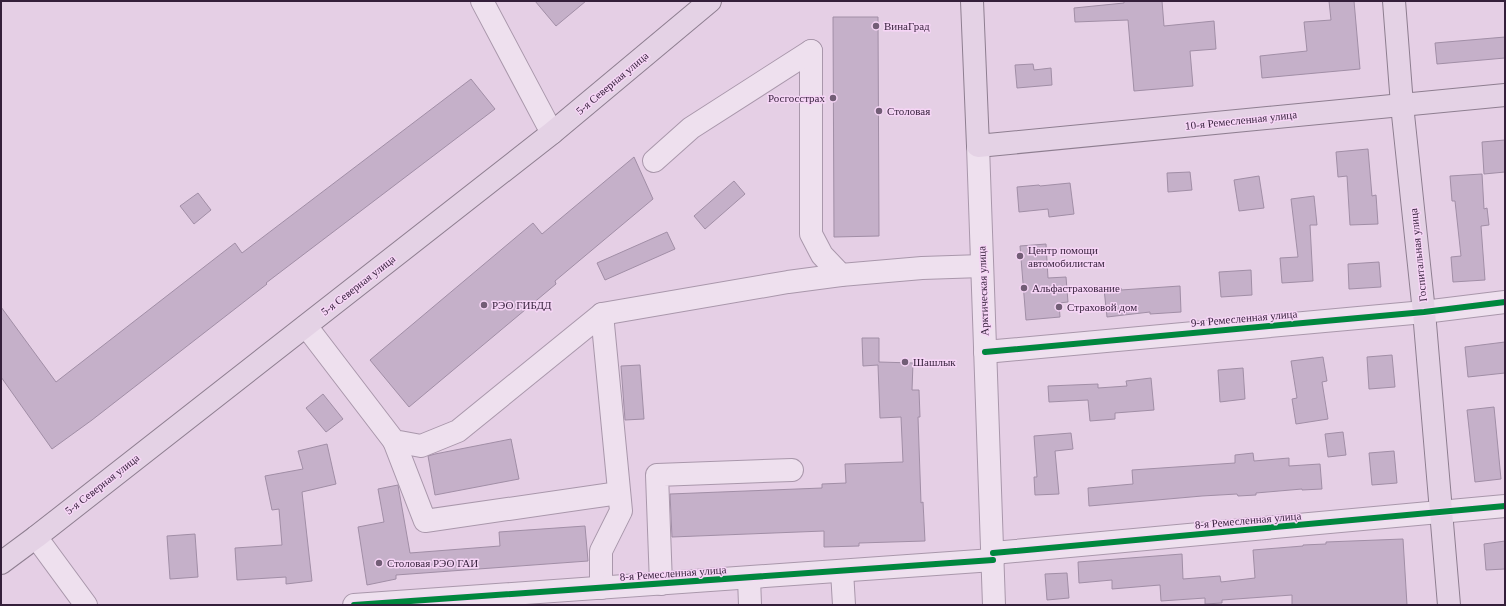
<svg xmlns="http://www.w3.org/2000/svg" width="1506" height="606" font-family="'Times New Roman',serif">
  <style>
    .building { fill: #c5b0c9; stroke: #a18ea6 }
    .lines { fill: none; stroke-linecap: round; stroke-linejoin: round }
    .minor-casing { stroke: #a997ab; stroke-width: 24 }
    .major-casing { stroke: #8e7e90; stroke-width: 24 }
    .minor { stroke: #eee0ee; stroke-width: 22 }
    .major { stroke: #e4d2e5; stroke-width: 22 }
    .cycleway-casing { stroke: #f6d5f6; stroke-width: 8 }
    .cycleway { stroke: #00873e; stroke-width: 6 }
    .poi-dot { fill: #725d76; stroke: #f6d5f6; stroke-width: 1.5 }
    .labels { text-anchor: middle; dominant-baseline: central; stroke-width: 3; stroke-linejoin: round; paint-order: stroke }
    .poi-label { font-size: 11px; fill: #341f3a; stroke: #f6d5f6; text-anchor: start }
    .street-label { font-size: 11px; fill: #341f3a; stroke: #f6d5f6 }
  </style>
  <rect width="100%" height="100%" fill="#e5cfe5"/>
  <g class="building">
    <path d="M 535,1 L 586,1 L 556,26 Z"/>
    <path d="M 1124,1 L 1162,1 L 1164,26 L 1214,21 L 1216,49 L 1190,51 L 1193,86 L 1134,91 L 1128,20 L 1075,22 L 1074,8 L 1124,3 Z"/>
    <path d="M 1329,1 L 1354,1 L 1360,69 L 1262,78 L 1260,56 L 1307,51 L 1304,22 L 1331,20 Z"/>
    <path d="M 833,17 L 878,17 L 879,236 L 834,237 Z"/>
    <path d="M 1505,37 L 1505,58 L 1437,64 L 1435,43 Z"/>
    <path d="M 1033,64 L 1034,70 L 1051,68 L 1052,85 L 1017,88 L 1015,65 Z"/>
    <path d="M 471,79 L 495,109 L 266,283 L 267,284 L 92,420 L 52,449 L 1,377 L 1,307 L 56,382 L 235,243 L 242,253 Z"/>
    <path d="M 1505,140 L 1505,172 L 1484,174 L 1482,142 Z"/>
    <path d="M 1368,149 L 1372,196 L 1376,195 L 1378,224 L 1350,225 L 1347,176 L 1338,177 L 1336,152 Z"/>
    <path d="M 634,157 L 653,199 L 555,281 L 556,284 L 409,407 L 370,360 L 533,223 L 542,234 Z"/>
    <path d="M 1190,172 L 1192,190 L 1168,192 L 1167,173 Z"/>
    <path d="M 1482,174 L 1484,209 L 1487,208 L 1489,225 L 1481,226 L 1485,280 L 1453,282 L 1451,257 L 1461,256 L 1455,201 L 1452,201 L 1450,176 Z"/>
    <path d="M 1259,176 L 1264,208 L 1239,211 L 1234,180 Z"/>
    <path d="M 734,181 L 745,194 L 705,229 L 694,216 Z"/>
    <path d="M 1070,183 L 1074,214 L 1049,217 L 1048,209 L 1019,212 L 1017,187 L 1039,185 L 1040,186 Z"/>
    <path d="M 198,193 L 211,210 L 194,224 L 180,206 Z"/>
    <path d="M 1314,196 L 1317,225 L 1310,225 L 1313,281 L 1282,283 L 1280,258 L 1298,257 L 1291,199 Z"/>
    <path d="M 667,232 L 675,249 L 605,280 L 597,263 Z"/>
    <path d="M 1046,244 L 1048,278 L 1066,277 L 1068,302 L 1059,303 L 1060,317 L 1026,320 L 1020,246 Z"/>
    <path d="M 1379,262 L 1381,287 L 1349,289 L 1348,264 Z"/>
    <path d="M 1251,270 L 1252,295 L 1221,297 L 1219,272 Z"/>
    <path d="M 1180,286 L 1181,312 L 1150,314 L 1150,312 L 1107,317 L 1104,289 L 1121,288 L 1121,290 Z"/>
    <path d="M 862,338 L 879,338 L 879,362 L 913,363 L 912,390 L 919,390 L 920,417 L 918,417 L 921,503 L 923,502 L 925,541 L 859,543 L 859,546 L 824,547 L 824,531 L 672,537 L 670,494 L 822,488 L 822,484 L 846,483 L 845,464 L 903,462 L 901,417 L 880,418 L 878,365 L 863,366 Z"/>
    <path d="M 1505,342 L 1505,373 L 1468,377 L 1465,347 Z"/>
    <path d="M 1392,355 L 1395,387 L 1369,389 L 1367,357 Z"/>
    <path d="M 1323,357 L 1327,381 L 1322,382 L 1328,419 L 1296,424 L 1292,399 L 1297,398 L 1291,361 Z"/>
    <path d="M 640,365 L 644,419 L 625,420 L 621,366 Z"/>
    <path d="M 1243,368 L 1245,399 L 1220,402 L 1218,370 Z"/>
    <path d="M 1151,378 L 1154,410 L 1115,413 L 1115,419 L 1090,421 L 1088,400 L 1049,402 L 1048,386 L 1098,384 L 1098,388 L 1127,386 L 1126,381 Z"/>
    <path d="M 323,394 L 343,419 L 326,432 L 306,408 Z"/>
    <path d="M 1494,407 L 1501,479 L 1475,482 L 1467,410 Z"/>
    <path d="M 1343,432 L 1346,455 L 1328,457 L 1325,434 Z"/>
    <path d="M 1071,433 L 1073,449 L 1055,451 L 1059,494 L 1035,495 L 1034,477 L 1037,477 L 1034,436 Z"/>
    <path d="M 511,439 L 519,479 L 435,495 L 428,456 L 435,454 Z"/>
    <path d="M 327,444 L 336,484 L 302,492 L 312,581 L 286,584 L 286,577 L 237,580 L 235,548 L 282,545 L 279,509 L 272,510 L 265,476 L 303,469 L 298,451 Z"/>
    <path d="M 1394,451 L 1397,483 L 1372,485 L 1369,453 Z"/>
    <path d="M 1253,453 L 1254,461 L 1289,458 L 1289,466 L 1320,464 L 1322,489 L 1302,490 L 1302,489 L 1256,493 L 1256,495 L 1238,496 L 1237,494 L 1202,496 L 1089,506 L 1088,488 L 1133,484 L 1132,470 L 1235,463 L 1235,455 Z"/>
    <path d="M 398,485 L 410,553 L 500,546 L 499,532 L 585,526 L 588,561 L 396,575 L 396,579 L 367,585 L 358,527 L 384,522 L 378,489 Z"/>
    <path d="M 195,534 L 198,577 L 170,579 L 167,536 Z"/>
    <path d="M 1403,539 L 1407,605 L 1292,605 L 1292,595 L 1222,600 L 1222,603 L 1205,604 L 1205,598 L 1161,601 L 1160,585 L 1112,589 L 1112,580 L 1079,583 L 1078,562 L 1182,554 L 1183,579 L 1220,576 L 1221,582 L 1255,578 L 1253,550 L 1303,546 L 1303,545 L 1326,544 L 1326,542 Z"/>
    <path d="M 1505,541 L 1505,569 L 1486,570 L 1484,544 Z"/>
    <path d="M 1067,573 L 1069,598 L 1047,600 L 1045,574 Z"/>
  </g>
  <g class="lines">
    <defs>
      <g id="minor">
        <path d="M 482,1 L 552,133"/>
        <path d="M 811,51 L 811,234 L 822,255 L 841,275"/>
        <path d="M 978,146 L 994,605"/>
        <path d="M 654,161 L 691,128 L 811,51"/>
        <path d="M 306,326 L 394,441 L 421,446 L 458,431 L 602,314 L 788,282 L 841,275 L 922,268 L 982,266"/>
        <path d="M 985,352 L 1424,312 L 1505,302"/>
        <path d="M 394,441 L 425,521 L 619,493"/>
        <path d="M 36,537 L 86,605"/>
        <path d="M 993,553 L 1505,506"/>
        <path d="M 842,571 L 844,605"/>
        <path d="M 749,578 L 750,605"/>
        <path d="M 661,584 L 657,475 L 792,470"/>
        <path d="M 601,588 L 601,551 L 621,511 L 602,314"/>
        <path d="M 354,605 L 993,560"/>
      </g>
      <g id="major">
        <path d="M 972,1 L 978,146 L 1505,95"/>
        <path d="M 1394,1 L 1402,105 L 1424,312 L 1449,605"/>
        <path d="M 1,563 L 36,537 L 552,133 L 710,1"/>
      </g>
    </defs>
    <use href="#minor" class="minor-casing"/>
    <use href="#major" class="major-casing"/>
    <use href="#minor" class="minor"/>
    <use href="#major" class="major"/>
    <defs>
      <g id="cycleway">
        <path d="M 985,352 L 1424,312 L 1505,302"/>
        <path d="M 993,553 L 1505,506"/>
        <path d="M 354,605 L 993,560"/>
      </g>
    </defs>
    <use href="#cycleway" class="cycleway-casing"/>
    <use href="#cycleway" class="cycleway"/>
  </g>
  <g class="poi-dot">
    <circle cx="876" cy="26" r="4"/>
    <circle cx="833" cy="98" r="4"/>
    <circle cx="879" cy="111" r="4"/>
    <circle cx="1020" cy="256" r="4"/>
    <circle cx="1024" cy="288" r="4"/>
    <circle cx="484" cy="305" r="4"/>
    <circle cx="1059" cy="307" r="4"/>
    <circle cx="905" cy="362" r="4"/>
    <circle cx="379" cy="563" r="4"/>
  </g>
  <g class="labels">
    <g class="poi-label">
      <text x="884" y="26">ВинаГрад</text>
      <text x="825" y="98" text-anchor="end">Росгосстрах</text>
      <text x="887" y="111">Столовая</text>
      <text x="1028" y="250">Центр помощи<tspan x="1028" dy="13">автомобилистам</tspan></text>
      <text x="1032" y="288">Альфастрахование</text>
      <text x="492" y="305">РЭО ГИБДД</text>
      <text x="1067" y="307">Страховой дом</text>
      <text x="913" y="362">Шашлык</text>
      <text x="387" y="563">Столовая РЭО ГАИ</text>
    </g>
    <g class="street-label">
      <text transform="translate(612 83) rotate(-40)">5-я Северная улица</text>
      <text transform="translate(1241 120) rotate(-6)">10-я Ремесленная улица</text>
      <text transform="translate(1418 255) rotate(-96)">Госпитальная улица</text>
      <text transform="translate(358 285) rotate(-38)">5-я Северная улица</text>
      <text transform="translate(983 291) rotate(-92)">Арктическая улица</text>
      <text transform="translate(1244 318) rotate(-5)">9-я Ремесленная улица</text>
      <text transform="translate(102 484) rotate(-38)">5-я Северная улица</text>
      <text transform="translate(1248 520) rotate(-5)">8-я Ремесленная улица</text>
      <text transform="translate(673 573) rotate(-4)">8-я Ремесленная улица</text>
    </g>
  </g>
  <rect width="1506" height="606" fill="none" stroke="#341f3a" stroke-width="4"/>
</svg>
